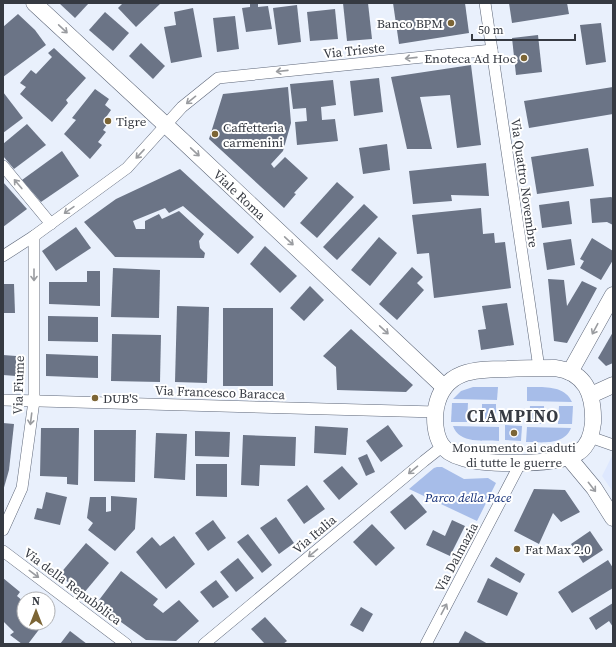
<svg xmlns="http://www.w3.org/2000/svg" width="616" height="647" font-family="'Source Serif 4',serif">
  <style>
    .built { fill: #dee8fe }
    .green { fill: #a7bde9 }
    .building { fill: #6b7486 }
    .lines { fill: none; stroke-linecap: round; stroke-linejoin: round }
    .street-casing { stroke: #5e6779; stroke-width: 12 }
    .secondary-casing { stroke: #5e6779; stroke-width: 17 }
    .street { stroke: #fff; stroke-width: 11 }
    .secondary { stroke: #fff; stroke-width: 16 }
    .oneway { stroke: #9a9ca0 }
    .poi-dot { fill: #7c6535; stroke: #fff; stroke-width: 1.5 }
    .labels { text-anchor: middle; stroke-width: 4; stroke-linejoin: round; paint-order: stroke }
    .poi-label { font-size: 13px; fill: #363a42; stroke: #fff; text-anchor: start }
    .street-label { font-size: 13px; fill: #363a42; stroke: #fff }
    .park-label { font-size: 13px; font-style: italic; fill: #132e77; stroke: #fff }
    .district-label { font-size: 17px; font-weight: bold; letter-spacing: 1px; fill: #363a42; stroke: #fff }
  </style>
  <rect width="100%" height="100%" fill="#e9f0fc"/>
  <polygon class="built" points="612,456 613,457 613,492 602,476"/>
  <g class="green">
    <polygon points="473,387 498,387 497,400 453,399 461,391"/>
    <path d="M527,387C543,387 565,385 572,402L527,401Z"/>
    <polygon points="452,403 468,403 467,422 451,422"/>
    <rect x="482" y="404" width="14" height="19"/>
    <polygon points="530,406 544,406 544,424 529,423"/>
    <polygon points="559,406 573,406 572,424 558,424"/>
    <polygon points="505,425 522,426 521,441 505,440"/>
    <path d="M453,426L499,427V441C484,440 459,444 453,426Z"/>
    <path d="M527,427L571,428C564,446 541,442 526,442Z"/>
    <polygon points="437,467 442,467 464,479 488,478 496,483 477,521 409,489 434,468"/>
  </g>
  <g class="building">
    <polygon points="59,3 89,3 75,18"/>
    <polygon points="123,3 161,3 136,27 118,8"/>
    <polygon points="250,3 258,3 258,7 268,6 272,29 246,32 242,8 250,7"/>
    <polygon points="343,3 368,3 372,39 347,41"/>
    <polygon points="393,3 465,3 469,33 399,44"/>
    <polygon points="509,3 567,3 569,14 512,23"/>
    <polygon points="297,5 301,42 278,45 273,8"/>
    <polygon points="193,8 202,57 171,63 164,27 176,25 174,12"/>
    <polygon points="335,9 338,39 310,41 307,12"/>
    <polygon points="105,12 129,33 113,51 89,30"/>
    <polygon points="18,14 35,30 46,45 3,77 3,27"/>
    <polygon points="235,16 239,49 217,52 213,18"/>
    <polygon points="601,23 606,62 586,65 580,25"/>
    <polygon points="538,35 542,72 516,75 512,38"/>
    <polygon points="141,43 165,66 153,79 129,56"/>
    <polygon points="54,48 86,78 66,100 68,103 52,122 20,94 26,87 20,83 31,70 36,74 52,57 48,53"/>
    <polygon points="471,65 481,145 457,148 450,95 420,97 432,149 407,149 391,77"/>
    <polygon points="379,78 383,112 354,116 350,81"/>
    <polygon points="333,80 336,105 321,107 322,120 335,119 338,141 297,145 295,122 307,121 306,108 293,109 290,84"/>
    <polygon points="288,87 291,123 283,151 271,164 274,168 285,157 308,178 294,193 296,194 284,208 209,139 223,94"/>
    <polygon points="613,87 613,114 529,128 524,101"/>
    <polygon points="95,89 109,99 105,105 111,110 104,120 108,123 103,130 106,132 98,142 102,145 90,159 64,134 76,120 72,118"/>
    <polygon points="3,92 23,118 3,133"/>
    <polygon points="27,124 46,145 14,169 3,156 3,144"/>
    <polygon points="387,144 390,170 363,174 359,148"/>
    <polygon points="588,148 594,186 537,194 531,157"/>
    <polygon points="62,151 79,176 41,202 22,180"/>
    <polygon points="486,163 489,196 451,195 452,201 413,204 409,171"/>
    <polygon points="180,169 254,237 238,254 183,206 169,213 165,208 133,221 136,229 145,229 145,221 159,214 162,219 179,211 204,234 199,241 200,248 205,253 204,258 115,257 84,222 116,199"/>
    <polygon points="3,182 27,209 3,227"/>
    <polygon points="337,182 354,197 317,238 300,223"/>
    <polygon points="611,197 613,198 613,225 607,222 592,223 590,199"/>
    <polygon points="569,201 572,224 542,228 539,205"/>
    <polygon points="364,204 378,217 337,260 323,247"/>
    <polygon points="481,208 483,234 494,233 495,243 505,242 511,288 434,298 429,253 417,254 412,215"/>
    <polygon points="76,227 91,248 56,271 42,251"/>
    <polygon points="379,237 397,253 370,286 351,270"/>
    <polygon points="592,238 613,251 613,260 601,280 580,268 584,261 580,259"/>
    <polygon points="571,239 575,265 547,270 543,243"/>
    <polygon points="265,246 297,276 280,293 250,264"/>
    <polygon points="412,267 423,277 417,283 424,290 397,320 379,304"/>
    <polygon points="113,268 160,270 159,318 111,317"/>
    <polygon points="87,271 100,271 100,306 49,304 49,282 87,282"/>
    <polygon points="548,279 564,280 567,306 582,281 597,288 567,343 554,341"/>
    <polygon points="3,284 14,284 15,313 3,313"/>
    <polygon points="310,286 324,300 304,321 290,308"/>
    <polygon points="507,303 514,345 481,350 478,330 486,329 482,306"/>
    <polygon points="177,306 209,307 207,383 175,382"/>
    <rect x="223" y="308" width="50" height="78"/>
    <polygon points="48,316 98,317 98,342 48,341"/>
    <polygon points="351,329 413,385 406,392 337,390 336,367 323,356"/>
    <polygon points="613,332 613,363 606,366 598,358"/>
    <polygon points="112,334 161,335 160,382 111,381"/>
    <polygon points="46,354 98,356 98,378 46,376"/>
    <polygon points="3,355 16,356 16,376 3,375"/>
    <polygon points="3,423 14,424 9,470 3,491"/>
    <polygon points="388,425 403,446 381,462 366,441"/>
    <polygon points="315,426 348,428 346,455 314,453"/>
    <polygon points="41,428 79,428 78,485 67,484 67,477 40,476"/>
    <polygon points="94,430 136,430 135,482 94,481"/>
    <polygon points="195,431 230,432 229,457 195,456"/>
    <polygon points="156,433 187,434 185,480 154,478"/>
    <polygon points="243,435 296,437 295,466 260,465 259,486 241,485"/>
    <polygon points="367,454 375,472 366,476 358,458"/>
    <polygon points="196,464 227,464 227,497 196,496"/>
    <polygon points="342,466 358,484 339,500 323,481"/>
    <polygon points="307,485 325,509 304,524 287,500"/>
    <polygon points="534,489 565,490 580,512 561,522 553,513 539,544 514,531"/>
    <polygon points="46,492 67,497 60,525 34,519 37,508 42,509"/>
    <polygon points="412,494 427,512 405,530 390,512"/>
    <polygon points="111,496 137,498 135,529 115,551 88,530 93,523 87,518 90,497 106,497 106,512 111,511"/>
    <polygon points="276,517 294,543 279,554 260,528"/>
    <polygon points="213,520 226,538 208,551 195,533"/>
    <polygon points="452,520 465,526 450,556 426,545 433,530 445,536"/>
    <polygon points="372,524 395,548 376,566 353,542"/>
    <polygon points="590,531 603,550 583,563 571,544"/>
    <polygon points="248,534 272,565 262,573 237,542"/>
    <polygon points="174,536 195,564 166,589 136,552 152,537 160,546"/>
    <polygon points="86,543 109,563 83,594 59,575"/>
    <polygon points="496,557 525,574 520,583 490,566"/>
    <polygon points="238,558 254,578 236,592 220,572"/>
    <polygon points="608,560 613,568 613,588 572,613 558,592"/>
    <polygon points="121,571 158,599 153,605 163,613 179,600 199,621 176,641 146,640 96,604"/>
    <polygon points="3,578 20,592 17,596 24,602 24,623 44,623 28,644 22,644 10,635 14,632 3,621"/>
    <polygon points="488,578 518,593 507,616 477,602"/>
    <polygon points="216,580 229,597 213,608 200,592"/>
    <polygon points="613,603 613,627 609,621 596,630 589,618"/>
    <polygon points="361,607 373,614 363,632 350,625"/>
    <polygon points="265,617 287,641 283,644 265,644 251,629"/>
    <polygon points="70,631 87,644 60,644"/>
    <polygon points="465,631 488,644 458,644"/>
  </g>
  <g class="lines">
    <g class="street-casing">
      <g id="street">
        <polyline points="485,3 539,368"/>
        <polyline points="3,166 51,224"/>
        <polyline points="3,256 34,236 127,168 182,107 218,78 492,50"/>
        <polyline points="3,400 436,412"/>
        <polyline points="590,437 613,445"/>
        <polyline points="3,530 22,488 34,401 34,236"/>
        <polyline points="3,551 126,644"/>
        <polyline points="204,644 424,461 443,446"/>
        <polyline points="426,644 521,462"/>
      </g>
    </g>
    <g class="secondary-casing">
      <g id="secondary">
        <path id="s1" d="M34,3L184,142L444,387"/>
        <path d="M555,368C586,372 594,395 593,423C592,433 588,446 579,452C561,466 486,465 463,458C455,456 446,452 441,444C435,434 434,419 436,408C443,370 475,369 507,369C523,368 539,368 555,368Z"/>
        <polyline points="570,372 613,295"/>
        <polyline points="591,395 613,385"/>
        <polyline points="569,458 594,488 613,518"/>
      </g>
    </g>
    <use href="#street" class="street"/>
    <use href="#secondary" class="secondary"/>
  </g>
  <defs><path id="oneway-shaft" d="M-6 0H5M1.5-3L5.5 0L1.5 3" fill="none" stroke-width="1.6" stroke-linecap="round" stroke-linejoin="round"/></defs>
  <g class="oneway">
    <use href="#oneway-shaft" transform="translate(63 29) rotate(43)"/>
    <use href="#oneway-shaft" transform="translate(411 58) rotate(174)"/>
    <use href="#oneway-shaft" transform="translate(282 71) rotate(174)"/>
    <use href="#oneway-shaft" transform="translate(191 100) rotate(141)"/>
    <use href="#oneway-shaft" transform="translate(195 152) rotate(43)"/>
    <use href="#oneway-shaft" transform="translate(140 154) rotate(133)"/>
    <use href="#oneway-shaft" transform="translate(18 184) rotate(-130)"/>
    <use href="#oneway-shaft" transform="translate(69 210) rotate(145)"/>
    <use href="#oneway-shaft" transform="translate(289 241) rotate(43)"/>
    <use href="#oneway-shaft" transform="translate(34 275) rotate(90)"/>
    <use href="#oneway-shaft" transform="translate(595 329) rotate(118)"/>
    <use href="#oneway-shaft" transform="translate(384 330) rotate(43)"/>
    <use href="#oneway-shaft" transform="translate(31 419) rotate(97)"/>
    <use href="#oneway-shaft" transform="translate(413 470) rotate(140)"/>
    <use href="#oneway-shaft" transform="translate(592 487) rotate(52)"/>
    <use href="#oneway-shaft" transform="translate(313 553) rotate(140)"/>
    <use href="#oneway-shaft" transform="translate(34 574) rotate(37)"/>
    <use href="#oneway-shaft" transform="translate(444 609) rotate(-62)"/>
  </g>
  <g class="poi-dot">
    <circle cx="451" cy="23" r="4"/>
    <circle cx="524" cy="58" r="4"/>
    <circle cx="108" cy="121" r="4"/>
    <circle cx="215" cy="134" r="4"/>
    <circle cx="95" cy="398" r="4"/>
    <circle cx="514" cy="433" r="4"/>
    <circle cx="517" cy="549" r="4"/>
  </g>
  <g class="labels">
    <g class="poi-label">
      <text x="443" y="28" text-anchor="end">Banco BPM</text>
      <text x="516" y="63" text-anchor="end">Enoteca Ad Hoc</text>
      <text x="116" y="126">Tigre</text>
      <text x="223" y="132">Caffetteria<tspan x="223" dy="15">carmenini</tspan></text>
      <text x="103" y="403">DUB'S</text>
      <text x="514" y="452" text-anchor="middle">Monumento ai caduti<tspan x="514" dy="15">di tutte le guerre</tspan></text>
      <text x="525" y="554">Fat Max 2.0</text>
    </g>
    <g class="street-label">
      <text transform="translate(354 50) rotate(-6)" y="5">Via Trieste</text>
      <text transform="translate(525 183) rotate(82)" y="5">Via Quattro Novembre</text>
      <text dy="5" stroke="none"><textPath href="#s1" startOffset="281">Viale Roma</textPath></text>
      <text transform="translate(18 385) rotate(-88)" y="5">Via Fiume</text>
      <text transform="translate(220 392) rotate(2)" y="5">Via Francesco Baracca</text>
      <text transform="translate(314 534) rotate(-40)" y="5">Via Italia</text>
      <text transform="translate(456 557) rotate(-62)" y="5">Via Dalmazia</text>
      <text transform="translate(73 586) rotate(37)" y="5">Via della Repubblica</text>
    </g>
    <g class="park-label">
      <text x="468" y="502">Parco della Pace</text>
    </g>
    <g class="district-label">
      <text x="513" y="422">CIAMPINO</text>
    </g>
  </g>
  <rect width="616" height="647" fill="none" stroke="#363a42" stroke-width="8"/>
  <g transform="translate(36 611)"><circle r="19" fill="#ffffff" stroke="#afb0b3"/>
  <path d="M0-3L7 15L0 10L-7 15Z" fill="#7c6535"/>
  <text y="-6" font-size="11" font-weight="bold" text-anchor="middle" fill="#363a42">N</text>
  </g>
  <path d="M472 34v6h103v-6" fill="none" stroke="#363a42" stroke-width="2"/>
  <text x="478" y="34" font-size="12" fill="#363a42" stroke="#ffffff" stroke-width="3" paint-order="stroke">50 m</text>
</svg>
